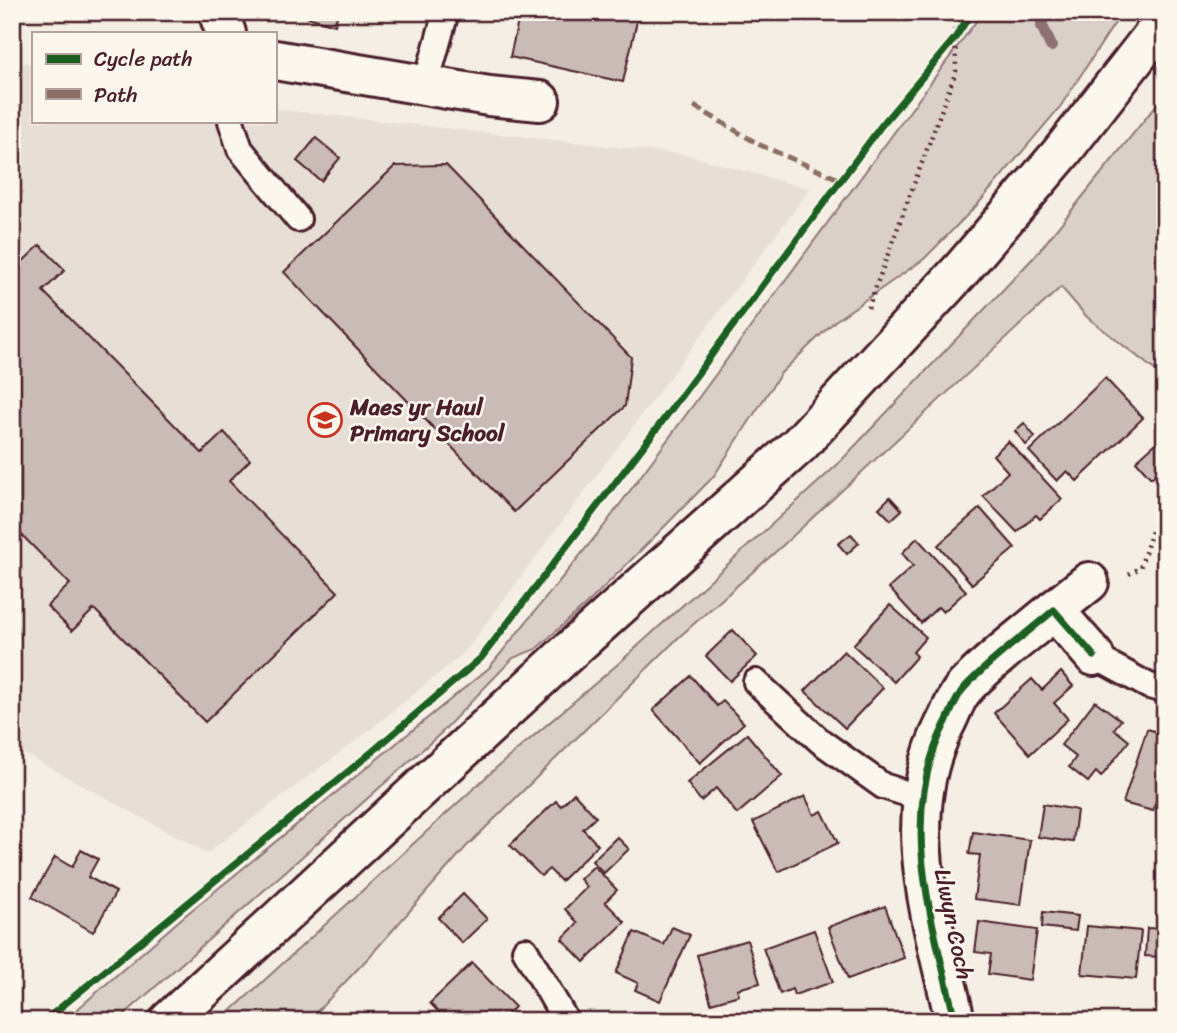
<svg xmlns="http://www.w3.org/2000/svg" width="1177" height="1033" font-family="Sriracha,sans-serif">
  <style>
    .built { fill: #e7dfd6 }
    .green { fill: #dbd0c9; stroke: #92787a; stroke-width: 2 }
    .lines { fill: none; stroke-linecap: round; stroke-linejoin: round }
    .stream { stroke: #8d7174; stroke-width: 12 }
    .building { fill: #cabbb6; stroke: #4a1f2b; stroke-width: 2 }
    .lane-casing { stroke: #4a1f2b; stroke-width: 30 }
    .street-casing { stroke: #4a1f2b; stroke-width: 44 }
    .secondary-casing { stroke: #4a1f2b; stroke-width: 44 }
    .path { stroke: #4a1f2b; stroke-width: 4.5; stroke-dasharray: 2 5; stroke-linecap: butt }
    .lane { stroke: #fbf7ec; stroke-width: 24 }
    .street { stroke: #fbf7ec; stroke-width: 38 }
    .secondary { stroke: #fbf7ec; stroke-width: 38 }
    .quiet { stroke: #8d6e63; stroke-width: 5; stroke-dasharray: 10 5; stroke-linecap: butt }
    .cycleway-casing { stroke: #fbf7ec; stroke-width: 11 }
    .cycleway { stroke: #1b5e20; stroke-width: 7 }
    .labels { text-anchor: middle; stroke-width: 5; stroke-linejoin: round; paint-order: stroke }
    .poi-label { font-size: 23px; font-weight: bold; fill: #4a1f2b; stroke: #fbf7ec; text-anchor: start }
    .street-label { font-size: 23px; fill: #4a1f2b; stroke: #fbf7ec }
  </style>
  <rect width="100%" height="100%" fill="#f4eee4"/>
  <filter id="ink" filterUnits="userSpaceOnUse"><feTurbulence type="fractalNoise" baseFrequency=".0143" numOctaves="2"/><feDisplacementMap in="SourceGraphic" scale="14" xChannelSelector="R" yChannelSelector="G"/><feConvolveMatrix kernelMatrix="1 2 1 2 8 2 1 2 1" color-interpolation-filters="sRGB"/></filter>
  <g filter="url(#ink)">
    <polygon class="built" points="12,61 33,64 33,121 275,121 275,109 687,155 810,189 465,652 361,737 207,853 12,747"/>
    <g class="green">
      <polygon points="983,12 1122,12 1060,107 978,204 924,259 835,321 781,373 713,477 665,526 590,601 536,649 513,658 440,734 117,1021 64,1021 182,918 489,668 604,526"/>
      <polygon points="1165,94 1165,383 1156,371 1087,317 1061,287 781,547 679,637 465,848 370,956 308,1021 220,1021 496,768 618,664 836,466 1035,256"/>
    </g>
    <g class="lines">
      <polyline class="stream" points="1042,12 1042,26 1051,46"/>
    </g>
    <g class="building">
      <polygon points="290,12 338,12 335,25"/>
      <polygon points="520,12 639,12 623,82 510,57"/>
      <polygon points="316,138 340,158 321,181 297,161"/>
      <polygon points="446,165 631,357 625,406 514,512 284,272 395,166"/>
      <polygon points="40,245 65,270 43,291 202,453 224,432 250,460 229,481 338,592 205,722 94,609 72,631 47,606 70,584 12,525 12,259 18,266"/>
      <polygon points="1105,378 1143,418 1077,481 1067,471 1057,481 1029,451"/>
      <polygon points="1024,423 1035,437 1026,445 1015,431"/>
      <polygon points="1165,435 1165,466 1151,478 1136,461"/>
      <polygon points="1008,441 1062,499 1040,519 1036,515 1017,532 983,496 1008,472 993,455"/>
      <polygon points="890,497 902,510 891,520 879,508"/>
      <polygon points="980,508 1015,548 972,584 938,545"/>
      <polygon points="851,534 859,543 847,554 838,544"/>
      <polygon points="917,538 966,591 943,612 938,607 921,623 889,588 913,566 902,553"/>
      <polygon points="890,605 926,637 913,652 917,656 894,682 853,645"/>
      <polygon points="733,630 757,656 730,681 706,656"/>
      <polygon points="844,651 883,688 845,728 805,691"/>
      <polygon points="1061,672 1073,686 1054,703 1068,719 1030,754 994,713 1032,679 1042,690"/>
      <polygon points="691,676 717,706 723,701 744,723 700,763 653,710"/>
      <polygon points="1095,701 1121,720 1114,729 1129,741 1101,777 1096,772 1088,782 1069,767 1076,757 1061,745"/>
      <polygon points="1147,729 1165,734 1165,796 1158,794 1153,811 1123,803"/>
      <polygon points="747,734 782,776 737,814 716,788 701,801 687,783"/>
      <polygon points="574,793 596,817 583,829 598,845 561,881 549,869 541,876 510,845 556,801 561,806"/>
      <polygon points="805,796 814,815 822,811 838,843 778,872 753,822"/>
      <polygon points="1043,804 1077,810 1073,842 1038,837"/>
      <polygon points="973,832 1030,840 1021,905 974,899 980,855 969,854"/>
      <polygon points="617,837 629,849 604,873 592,861"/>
      <polygon points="81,850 98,859 88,877 116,892 93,932 32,897 55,857 72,867"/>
      <polygon points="594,866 617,890 605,902 625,922 584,962 562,939 578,923 565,909 587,887 580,879"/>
      <polygon points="463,894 487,919 462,943 438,918"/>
      <polygon points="885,906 904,958 848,979 828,927"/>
      <polygon points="1043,912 1078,916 1076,931 1042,927"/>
      <polygon points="979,922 1037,930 1030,980 988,974 991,954 975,952"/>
      <polygon points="1087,926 1141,931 1136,979 1082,974"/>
      <polygon points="672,927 690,935 660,1001 635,990 638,983 616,973 634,932 664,945"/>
      <polygon points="1147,928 1165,929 1165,984 1160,984 1162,957 1145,956"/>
      <polygon points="814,930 833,982 794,995 792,989 780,994 763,948"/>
      <polygon points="747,940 760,983 737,989 739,995 711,1003 697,955"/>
      <polygon points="472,963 515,1007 501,1021 447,1021 430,1003"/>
    </g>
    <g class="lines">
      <g class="lane-casing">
        <g id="lane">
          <polyline points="426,84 446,12"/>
          <polyline points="231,121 240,149 298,219"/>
          <polyline points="1094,656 1149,686 1165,690"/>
          <polyline points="756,682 820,741 883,786 924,799"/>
          <polyline points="525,950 566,1021"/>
        </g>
      </g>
      <g class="street-casing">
        <g id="street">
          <polyline points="218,12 226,33"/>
          <polyline points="275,60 489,96 540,101"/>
          <polyline points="1054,610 1089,582"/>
          <path d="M955,1021C934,924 896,820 945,724C951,713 956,696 965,687C991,659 1025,635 1054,610L1094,656"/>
        </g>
      </g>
      <g class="secondary-casing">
        <polyline id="secondary" points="169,1021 564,656 800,444 961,270 1061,153 1165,20"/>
      </g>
      <g class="path">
        <polyline points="868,308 956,71 955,12"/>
        <polyline points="1129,574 1140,568 1154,525 1165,510"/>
      </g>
      <use href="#lane" class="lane"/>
      <use href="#street" class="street"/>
      <use href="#secondary" class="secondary"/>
      <polyline class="quiet" points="694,106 760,145 841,180"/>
      <g class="cycleway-casing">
        <g id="cycleway">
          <polyline points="44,1021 372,752 481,658 661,423 881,126 955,38 972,12"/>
          <path d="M955,1021C934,924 896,820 945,724C951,713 956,696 965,687C991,659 1025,635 1054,610L1094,656"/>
        </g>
      </g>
      <use href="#cycleway" class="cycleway"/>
    </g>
  </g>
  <defs>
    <g id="school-ring" transform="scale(1.75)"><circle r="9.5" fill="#fbf7ec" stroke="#c8321e" stroke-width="1.5"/><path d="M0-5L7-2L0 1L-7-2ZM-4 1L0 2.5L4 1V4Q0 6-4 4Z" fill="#c8321e"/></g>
  </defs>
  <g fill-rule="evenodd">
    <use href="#school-ring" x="325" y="420"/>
  </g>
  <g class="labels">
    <g class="poi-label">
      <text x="350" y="415">Maes yr Haul<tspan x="350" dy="26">Primary School</tspan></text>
    </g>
    <g class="street-label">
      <text transform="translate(954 924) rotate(78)" y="8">Llwyn Coch</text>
    </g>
  </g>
  <rect width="1177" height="1033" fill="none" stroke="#fbf7ec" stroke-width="42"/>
  <rect x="21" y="21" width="1135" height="991" fill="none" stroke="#4a1f2b" stroke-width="2.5" filter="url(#ink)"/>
  <rect x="32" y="32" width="245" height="91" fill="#fbf7ec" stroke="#b4a19f" stroke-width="2"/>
  <rect x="46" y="54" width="35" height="10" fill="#1b5e20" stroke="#b4a19f" stroke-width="2"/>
  <text x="94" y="66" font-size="21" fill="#4a1f2b">Cycle path</text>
  <rect x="46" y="89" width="35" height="10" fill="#8d6e63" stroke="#b4a19f" stroke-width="2"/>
  <text x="94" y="102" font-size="21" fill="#4a1f2b">Path</text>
</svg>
